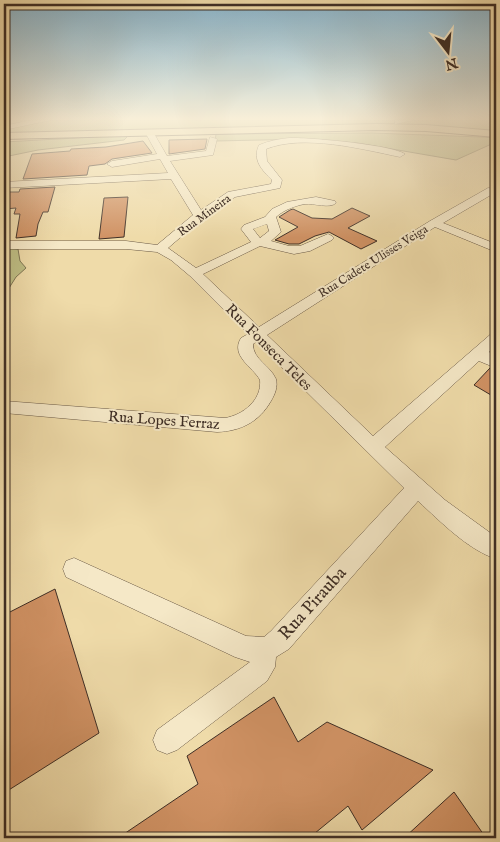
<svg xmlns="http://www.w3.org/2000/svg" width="500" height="842" font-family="'IM FELL English',serif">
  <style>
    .green { fill: #bebe85; stroke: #7e7655 }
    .building { fill: #d09264; stroke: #3e2e25 }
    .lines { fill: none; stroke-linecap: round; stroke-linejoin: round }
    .minor-casing { stroke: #6a5946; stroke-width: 1 }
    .major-casing { stroke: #3e2e25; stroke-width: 2 }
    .minor { fill: #f5e8c7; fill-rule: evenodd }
    .major { fill: #efdba9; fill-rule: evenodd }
    .labels { text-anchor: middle; stroke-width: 4; stroke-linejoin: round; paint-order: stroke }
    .far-street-label { font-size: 12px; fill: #3e2e25; stroke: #f5e8c7 }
    .street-label { font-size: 15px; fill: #3e2e25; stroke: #f5e8c7 }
    .near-street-label { font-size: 18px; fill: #3e2e25; stroke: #f5e8c7 }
  </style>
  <rect width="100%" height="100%" fill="#efdba9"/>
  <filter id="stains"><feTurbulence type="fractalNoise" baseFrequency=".004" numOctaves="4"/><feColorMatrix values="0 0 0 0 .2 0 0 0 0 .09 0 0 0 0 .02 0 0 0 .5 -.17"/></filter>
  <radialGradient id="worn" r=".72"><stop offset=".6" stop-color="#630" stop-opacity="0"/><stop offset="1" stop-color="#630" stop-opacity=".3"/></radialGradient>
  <g class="green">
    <polygon points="4,120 496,120 496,132 421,126 4,133"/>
    <polygon points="372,133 481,137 496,138 496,142 456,160 357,143 308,139 215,141 216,134"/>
    <polygon points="129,135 124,140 38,150 4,157 4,142"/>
    <polygon points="4,248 18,249 20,261 26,268 16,277 4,296"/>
  </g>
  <g class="building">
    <polygon points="207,139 205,149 169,154 169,140"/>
    <polygon points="143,141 152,153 112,159 105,164 89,166 87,175 23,179 32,154 70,151 71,149 106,147"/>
    <polygon points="55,187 48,212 43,212 38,224 36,236 16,238 20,214 14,214 16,208 4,209 4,192 19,192 20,189"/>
    <polygon points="128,197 124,237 99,239 104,198"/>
    <polygon points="352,208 370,216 348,228 377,241 361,249 329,232 315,236 299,244 289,244 275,240 298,227 279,217 290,210 293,209 312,218 332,219"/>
    <polygon points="490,368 496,370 496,398 474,385"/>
    <polygon points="55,589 99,733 4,793 4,615"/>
    <polygon points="274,697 298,742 327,722 433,770 362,830 348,806 309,838 118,838 198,784 187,756"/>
    <polygon points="454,792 486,838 404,838"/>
  </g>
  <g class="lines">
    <g class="minor-casing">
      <g id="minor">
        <polygon points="32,120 51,120 4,130 4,126"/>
        <polygon points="395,120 414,120 395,124"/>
        <path d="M146,130H152L167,156L206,151L210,137L217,139L213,155L170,161L201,210L228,192L271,184L272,180C262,170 252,160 259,145C269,141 278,139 289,138C307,137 393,145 405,154L400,157C361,149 304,134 266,149L267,161L282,180L280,188L235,197L203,218L168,248L196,268L251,242L241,229L244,225L265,217L272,209L287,202L316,197L335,201L336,203C330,209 314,203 305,204C294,206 284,210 276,217L281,232L271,241L289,246H300L328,234L332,236L334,238L332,240L310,251L294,254L260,246L203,274L259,327L430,221L488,188L496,189V192L443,223L496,244V252L435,227L267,335L373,436L491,334L496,332V345L489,352L496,356V368L479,361L385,447L445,500L496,537V559C467,549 441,522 418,501L289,649L276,657L275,667L267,681L177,750L167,754L157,750L153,740L157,730L250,662L235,657L66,577L63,569L66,561L74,558L246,636L264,637L271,631L404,488L256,342L253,344C253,360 270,365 276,379C278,387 275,394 271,401C259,422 241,431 217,432L4,413V401L225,418C243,415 262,400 260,380C253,367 230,356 241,338L248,334L190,276L171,260L157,252L126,249H4V241H126L157,245L193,215L171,179L4,188V182L168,173L160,159L112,167L107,164L112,161L157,154L145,132ZM267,224L269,231L260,238L253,229Z"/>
      </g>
    </g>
    <g class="major-casing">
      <polygon id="major" points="376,124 426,125 496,131 496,137 426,131 376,130 4,139 4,133"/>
    </g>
    <use href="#minor" class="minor"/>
    <use href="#major" class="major"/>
  </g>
  <linearGradient id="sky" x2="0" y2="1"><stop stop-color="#89b7d0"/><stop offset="0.5" stop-color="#f8efd8"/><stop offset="1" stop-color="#f8efd8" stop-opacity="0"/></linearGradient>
  <rect width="500" height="238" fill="url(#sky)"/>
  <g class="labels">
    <g class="far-street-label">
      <text transform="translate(204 215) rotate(-36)" y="4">Rua Mineira</text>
      <text transform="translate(373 261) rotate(-32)" y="4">Rua Cadete Ulisses Veiga</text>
    </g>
    <g class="street-label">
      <text transform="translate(269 347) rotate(45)" y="5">Rua Fonseca Teles</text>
      <text transform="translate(164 420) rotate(4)" y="5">Rua Lopes Ferraz</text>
    </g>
    <g class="near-street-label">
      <text transform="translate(312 603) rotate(-48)" y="6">Rua Pirauba</text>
    </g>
  </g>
  <rect width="500" height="842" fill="none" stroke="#efdba9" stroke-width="20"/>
  <rect x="5" y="5" width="490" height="832" fill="none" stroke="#3e2e25" stroke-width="2.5"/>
  <rect x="10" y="10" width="480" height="822" fill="none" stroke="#3e2e25"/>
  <g transform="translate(448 52) rotate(164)" stroke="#f5e8c7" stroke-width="4" paint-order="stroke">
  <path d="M0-4L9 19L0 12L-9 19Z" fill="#3e2e25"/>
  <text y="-8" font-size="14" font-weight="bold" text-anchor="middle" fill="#3e2e25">N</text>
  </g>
  <rect width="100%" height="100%" filter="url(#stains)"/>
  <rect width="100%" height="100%" fill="url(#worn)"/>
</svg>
